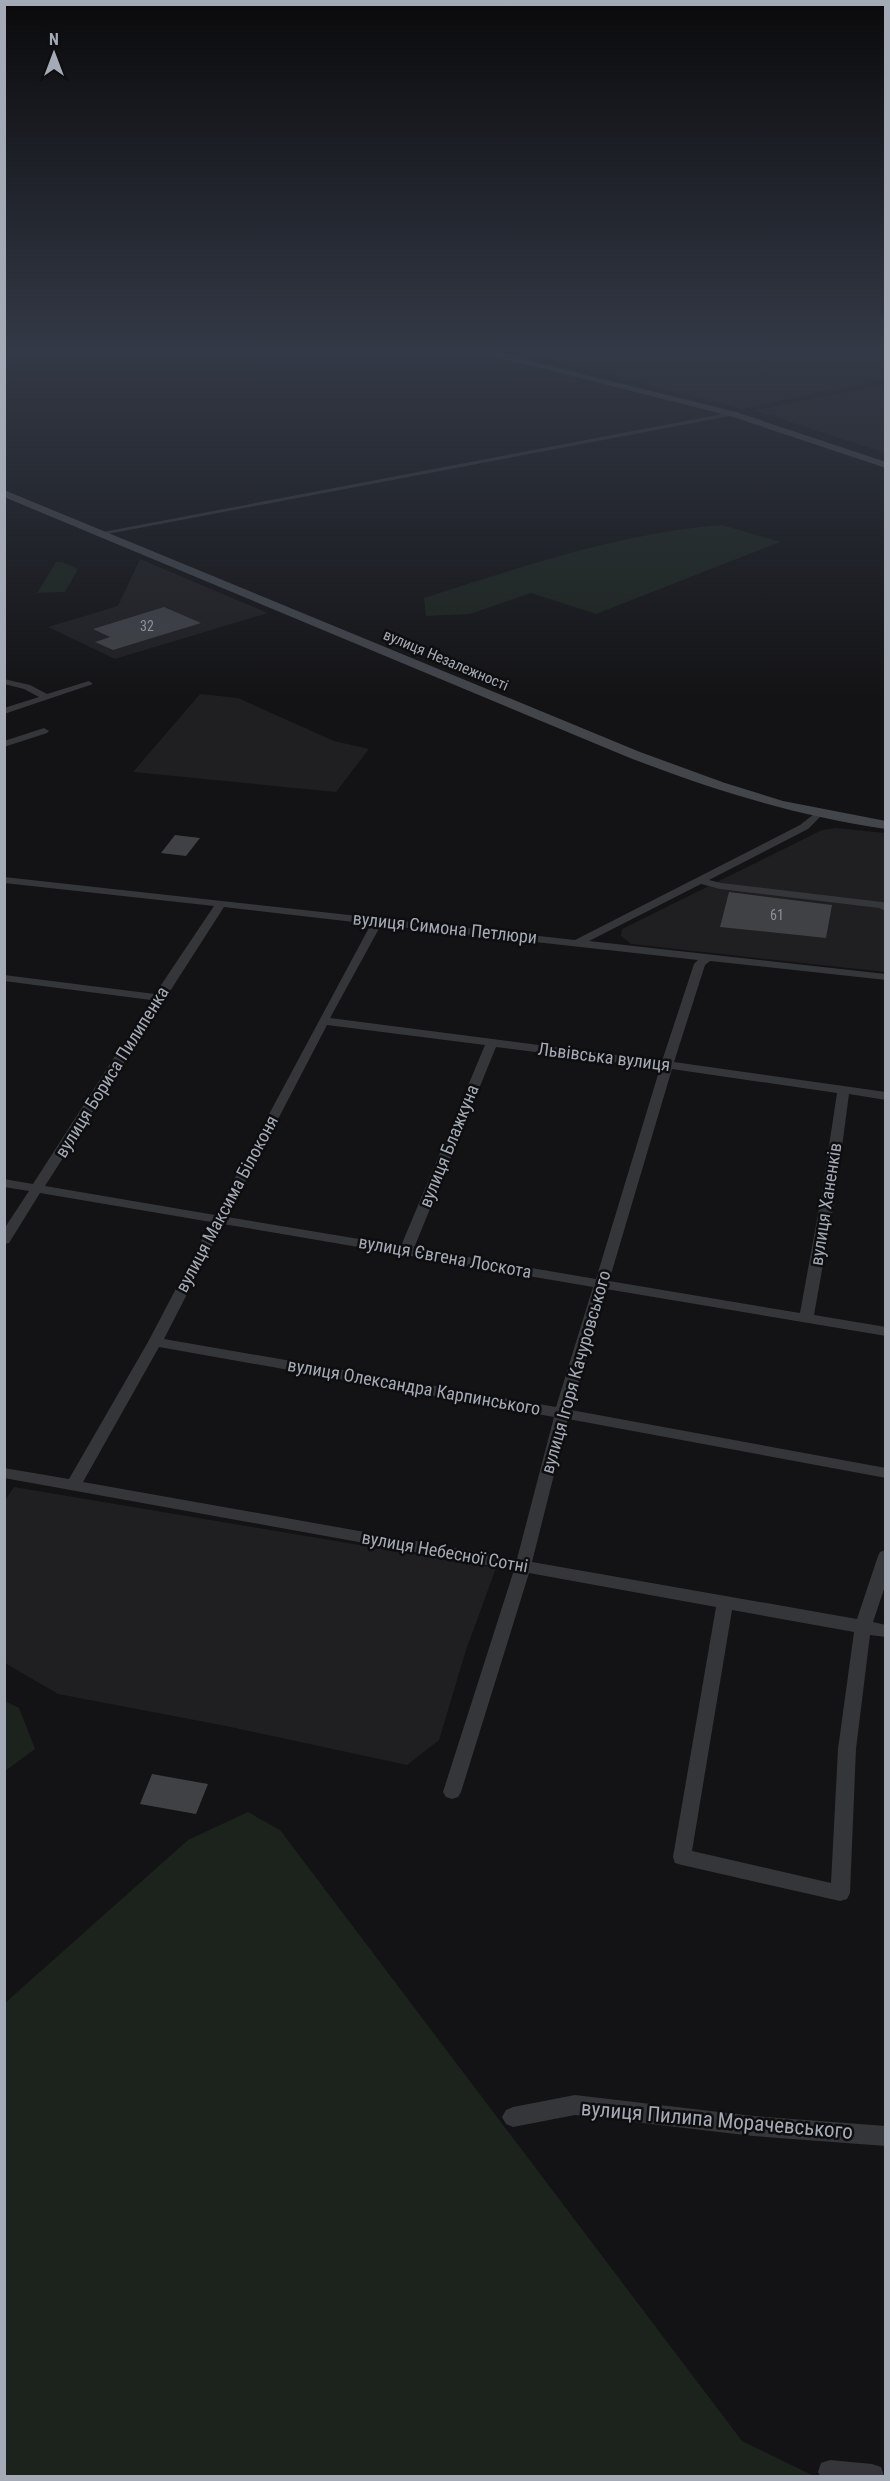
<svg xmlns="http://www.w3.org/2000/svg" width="890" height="2481" font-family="'Roboto Condensed',sans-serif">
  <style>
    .built { fill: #1f1f22 }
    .green { fill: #1b231c }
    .building { fill: #3f4145 }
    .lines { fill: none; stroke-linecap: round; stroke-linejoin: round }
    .street { fill: #34363a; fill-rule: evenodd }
    .secondary { fill: #42454a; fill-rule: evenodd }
    .labels { text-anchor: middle; stroke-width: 5; stroke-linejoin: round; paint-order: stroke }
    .far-number-label { font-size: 14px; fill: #8c909a }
    .far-street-label { font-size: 15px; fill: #a5abb6; stroke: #0e0e10 }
    .street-label { font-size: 18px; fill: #a5abb6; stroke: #0e0e10 }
    .near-street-label { font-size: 21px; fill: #a5abb6; stroke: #0e0e10 }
  </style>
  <rect width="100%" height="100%" fill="#131315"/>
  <g class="built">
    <polygon points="553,352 885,352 885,379 741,409 534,355"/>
    <polygon points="885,385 885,453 754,410"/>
    <polygon points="140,559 268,613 115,659 48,627 118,606"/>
    <polygon points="200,694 238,698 334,741 369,749 336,792 133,772"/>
    <polygon points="836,828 885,833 885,972 631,944 621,936 622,929 822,830"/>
    <polygon points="14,1487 496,1568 466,1650 439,1740 407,1765 226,1726 58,1694 5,1663 5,1500"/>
  </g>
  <g class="green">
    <path d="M722,525L780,542L596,614L531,593L470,614L426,616L424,598C521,567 620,533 722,525Z"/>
    <polygon points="56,562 62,562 78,569 65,592 37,593"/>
    <polygon points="5,1701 19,1708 35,1749 5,1771"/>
    <polygon points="248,1812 280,1830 742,2441 814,2476 5,2476 5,2003 188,1840"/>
  </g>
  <g class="building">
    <polygon points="164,607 201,623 113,650 95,642 110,637 93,629"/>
    <polygon points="175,835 200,838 186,856 161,853"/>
    <polygon points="729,892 832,905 826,938 720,927"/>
    <polygon points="152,1774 208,1784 196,1814 140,1804"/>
  </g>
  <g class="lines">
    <g class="street">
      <polygon points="733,412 735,415 102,535 98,533"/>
      <polygon points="4,679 30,685 47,694 89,681 93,684 4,714 4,708 39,697 24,689 4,684"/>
      <polygon points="44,728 49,731 47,733 4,747 4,741"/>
      <path d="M818,811L823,814L808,829L709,880L721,883L882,902L886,903V911L879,908L720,889L701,884L589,941L886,974V980L710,961L705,965L674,1062L886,1092V1100L849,1094L836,1192L814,1315L886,1327V1336L606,1289L571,1410L886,1468V1478L568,1419L532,1562L857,1619L878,1556L880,1552L886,1550V1583L873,1622L886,1625V1637L870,1635L856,1749L850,1893L847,1899L840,1901L682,1865L675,1863L673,1857L716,1607L529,1573L461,1792L458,1797L452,1799L446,1797L443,1792L514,1570L4,1478V1468L69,1479L148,1342L211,1222L40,1193L9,1243L4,1244V1229L29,1191L4,1187V1179L33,1184L151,1000L4,981V975L155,994L214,906L4,883V877L575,940L800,825ZM224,907L371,924L215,1215L45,1186ZM381,925L698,960L694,964L662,1061L330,1018ZM327,1025L485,1045L401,1246L227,1217ZM496,1047L660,1068L596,1279L414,1248ZM672,1069L837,1093L822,1192L800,1313L609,1281ZM223,1224L593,1287L556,1407L164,1339ZM159,1347L554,1417L517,1559L83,1482ZM732,1610L854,1632L838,1749L831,1883L692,1851Z"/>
      <polygon points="575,2095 753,2116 886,2126 886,2146 753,2136 575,2115 513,2127 506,2124 502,2117 506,2110 513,2107"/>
      <polygon points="830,2460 872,2464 881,2467 884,2476 820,2476 818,2472 821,2463"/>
    </g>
    <g class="secondary">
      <polygon points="477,352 493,352 736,412 886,462 886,468 730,416"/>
      <path d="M4,490L640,752L725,783L783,801L886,821V829C794,815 716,791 630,758L4,497Z"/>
    </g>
  </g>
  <linearGradient id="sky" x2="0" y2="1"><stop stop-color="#0a0a0c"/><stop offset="0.5" stop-color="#333946"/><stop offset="1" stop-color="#333946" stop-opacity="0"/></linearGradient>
  <rect width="890" height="700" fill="url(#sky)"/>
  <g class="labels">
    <g class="far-number-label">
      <text x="147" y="631">32</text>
      <text x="777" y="920">61</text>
    </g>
    <g class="far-street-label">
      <text transform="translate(446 660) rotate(23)" y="5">вулиця Незалежності</text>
    </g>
    <g class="street-label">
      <text transform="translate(445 928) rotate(6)" y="6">вулиця Симона Петлюри</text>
      <text transform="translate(604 1057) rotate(7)" y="6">Львівська вулиця</text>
      <text transform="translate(112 1072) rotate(-58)" y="6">вулиця Бориса Пилипенка</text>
      <text transform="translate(449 1146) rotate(-68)" y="6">вулиця Блажкуна</text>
      <text transform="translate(227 1204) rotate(-62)" y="6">вулиця Максима Білоконя</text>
      <text transform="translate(826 1204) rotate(-81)" y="6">вулиця Ханенків</text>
      <text transform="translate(445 1257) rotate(10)" y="6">вулиця Євгена Лоскота</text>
      <text transform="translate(576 1372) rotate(-74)" y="6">вулиця Ігоря Качуровського</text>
      <text transform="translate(414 1387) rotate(10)" y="6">вулиця Олександра Карпинського</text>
      <text transform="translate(445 1552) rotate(10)" y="6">вулиця Небесної Сотні</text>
    </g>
    <g class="near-street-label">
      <text transform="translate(717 2120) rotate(5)" y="7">вулиця Пилипа Морачевського</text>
    </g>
  </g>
  <rect width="890" height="2481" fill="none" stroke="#a5abb6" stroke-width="12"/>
  <g transform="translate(54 54)" stroke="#0e0e10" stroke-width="4.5" paint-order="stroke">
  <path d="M0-4.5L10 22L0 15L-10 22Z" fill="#a5abb6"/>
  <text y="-9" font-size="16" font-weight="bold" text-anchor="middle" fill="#a5abb6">N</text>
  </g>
</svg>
